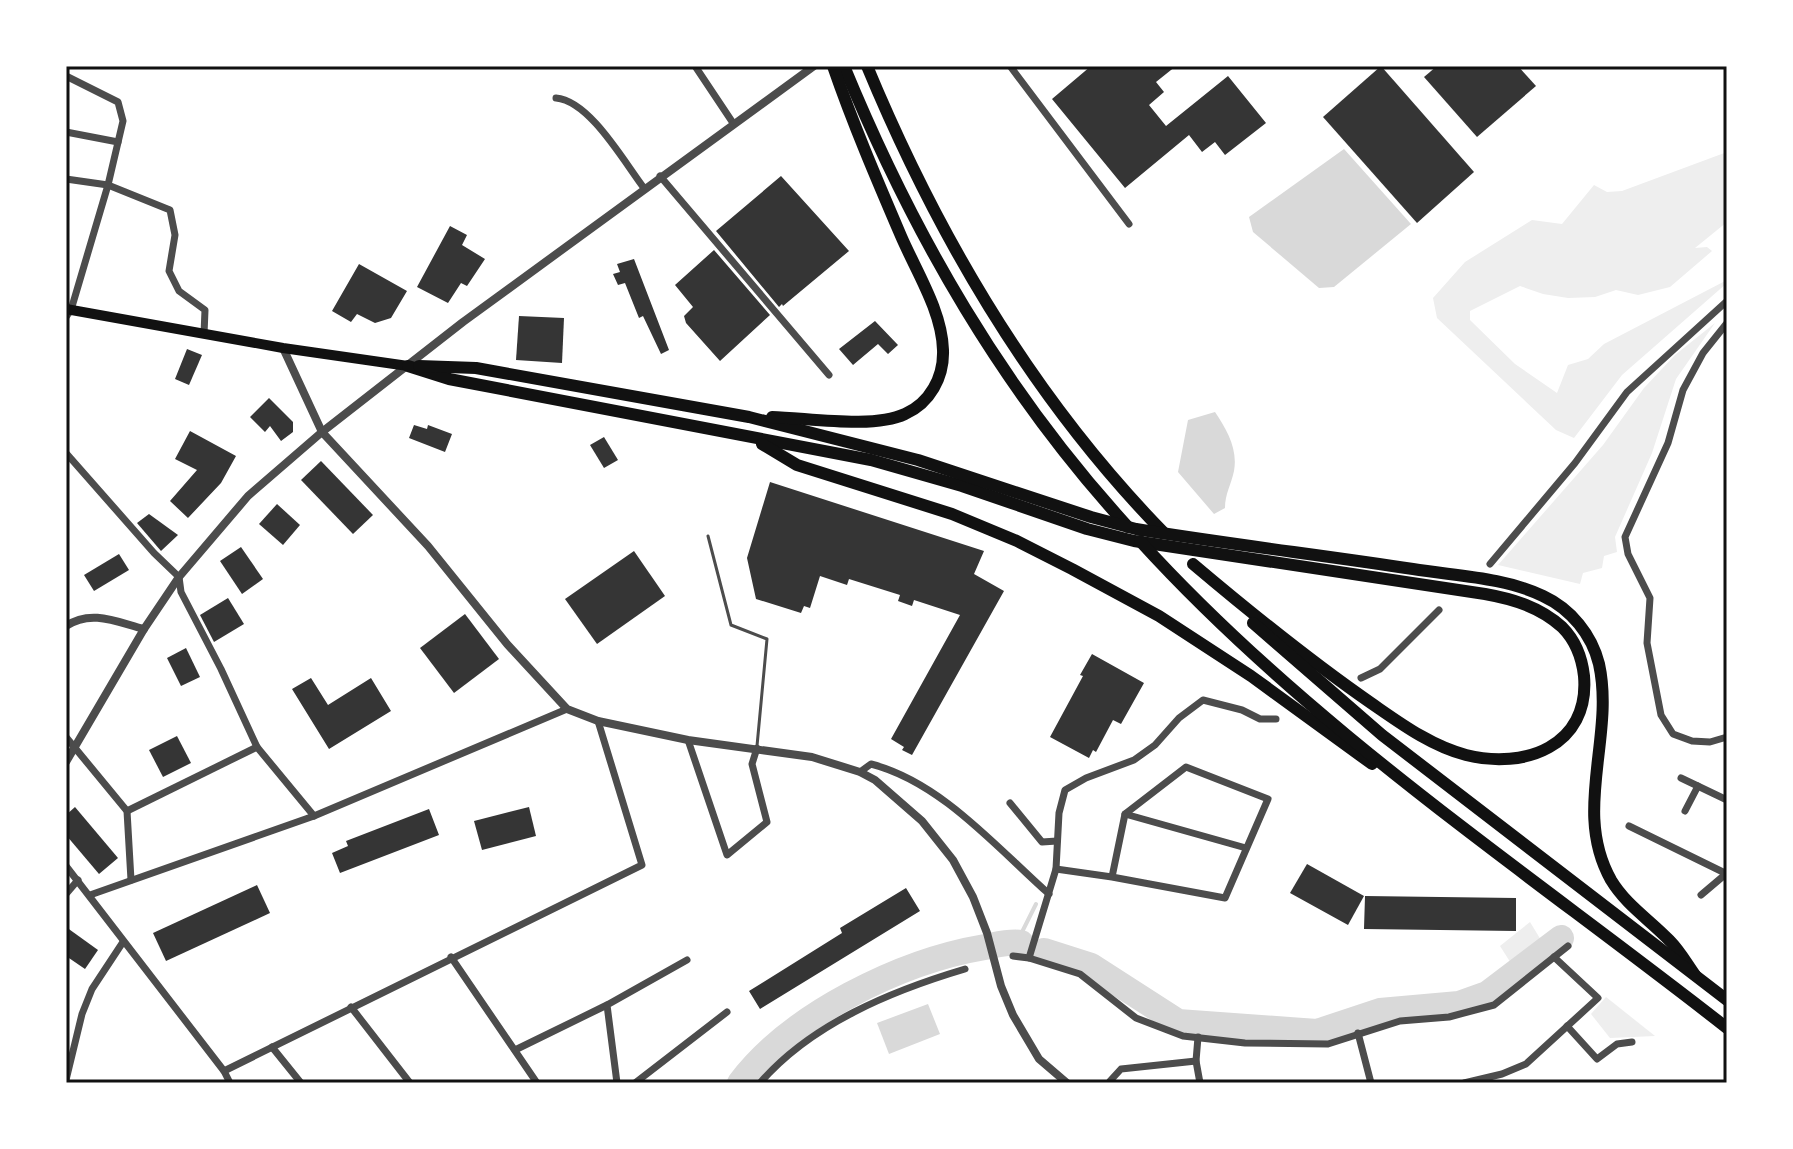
<svg xmlns="http://www.w3.org/2000/svg" width="1793" height="1149" font-family="Signika,sans-serif">
  <style>
    .green { fill: #eee }
    .water { fill: #d9d9d9 }
    .lines { fill: none; stroke-linecap: round; stroke-linejoin: round }
    .stream { stroke: #d9d9d9; stroke-width: 4 }
    .river { stroke: #d9d9d9; stroke-width: 26 }
    .building { fill: #353535 }
    .service { stroke: #4c4c4c; stroke-width: 3 }
    .minor { stroke: #4c4c4c; stroke-width: 7 }
    .tertiary { stroke: #4c4c4c; stroke-width: 8 }
    .primary { stroke: #111; stroke-width: 10 }
    .motorway { stroke: #111; stroke-width: 12 }
    .neatline { fill: none; stroke: #111; stroke-width: 3 }
  </style>
  <rect width="100%" height="100%" fill="#fff"/>
  <g class="green">
    <polygon points="1727,152 1727,222 1695,248 1707,247 1712,251 1670,287 1638,295 1616,290 1595,297 1568,298 1543,294 1520,286 1470,311 1470,320 1515,364 1557,393 1568,365 1588,359 1604,344 1727,280 1727,283 1622,375 1574,438 1556,430 1437,318 1433,298 1465,262 1532,220 1562,224 1594,185 1607,192 1622,191"/>
    <polygon points="1715,323 1676,379 1652,453 1615,537 1617,552 1604,556 1602,568 1583,573 1580,584 1498,565 1603,445 1644,388 1675,355"/>
    <polygon points="1530,922 1544,945 1514,968 1500,946"/>
    <polygon points="1606,997 1655,1036 1610,1038 1591,1014"/>
  </g>
  <g class="water">
    <polygon points="1344,149 1411,224 1334,287 1319,288 1253,232 1249,217"/>
    <path d="M1215,412C1227,430 1238,449 1234,471C1231,485 1225,494 1225,508L1214,514L1178,472L1188,420Z"/>
    <polygon points="928,1004 940,1034 889,1054 877,1023"/>
  </g>
  <g class="lines">
    <polyline class="stream" points="1017,942 1036,904"/>
    <g class="river">
      <polyline points="1044,951 1091,966 1178,1022 1317,1032 1380,1011 1459,1004 1487,994 1561,938"/>
      <path d="M740,1083C791,1015 901,961 985,947C996,945 1010,941 1021,943"/>
    </g>
  </g>
  <g class="building">
    <polygon points="1091,66 1176,66 1156,82 1164,92 1149,105 1166,126 1228,76 1266,123 1225,155 1215,142 1202,152 1189,135 1125,188 1052,99"/>
    <polygon points="1381,66 1474,172 1417,223 1323,117"/>
    <polygon points="1437,66 1518,66 1536,86 1477,137 1424,77"/>
    <polygon points="781,176 849,251 783,306 782,304 779,307 716,231"/>
    <polygon points="450,226 467,235 462,245 485,259 467,286 461,283 448,303 417,287"/>
    <polygon points="714,250 770,315 720,361 686,323 684,316 693,307 675,285"/>
    <polygon points="634,259 669,350 661,354 643,316 639,318 625,283 618,285 613,274 620,272 617,264"/>
    <polygon points="359,264 407,291 391,318 375,323 357,314 351,322 332,311"/>
    <polygon points="519,316 564,318 562,363 516,360"/>
    <polygon points="875,321 898,345 888,354 878,344 853,365 839,349"/>
    <polygon points="187,349 202,355 189,385 175,379"/>
    <polygon points="269,398 293,422 293,432 281,441 270,426 265,432 250,417"/>
    <polygon points="414,425 427,429 428,425 452,434 445,452 409,438"/>
    <polygon points="190,431 236,456 221,483 188,518 170,501 197,470 175,459"/>
    <polygon points="604,437 618,460 604,468 590,445"/>
    <polygon points="321,461 373,515 353,534 301,480"/>
    <polygon points="770,482 984,551 974,574 1004,591 912,755 902,750 904,747 891,739 960,615 914,600 912,606 898,601 900,595 849,579 847,585 820,576 810,608 804,606 801,613 756,599 747,558"/>
    <polygon points="277,504 300,525 283,545 259,524"/>
    <polygon points="149,514 178,535 161,551 137,523"/>
    <polygon points="241,547 263,579 242,594 220,561"/>
    <polygon points="634,551 665,596 597,644 565,599"/>
    <polygon points="119,554 129,570 94,591 84,575"/>
    <polygon points="228,598 244,624 214,642 200,615"/>
    <polygon points="465,614 499,659 454,693 420,648"/>
    <polygon points="186,648 200,677 181,686 167,658"/>
    <polygon points="1092,654 1144,683 1121,724 1113,720 1096,752 1093,750 1089,758 1050,737 1083,676 1080,675"/>
    <polygon points="311,678 328,705 371,678 391,711 329,749 292,689"/>
    <polygon points="177,736 191,763 163,777 149,750"/>
    <polygon points="75,807 118,858 99,874 66,835 66,815"/>
    <polygon points="529,807 536,836 482,850 474,821"/>
    <polygon points="429,809 439,835 340,873 332,853 348,846 346,841"/>
    <polygon points="1307,864 1364,896 1348,925 1290,893"/>
    <polygon points="257,885 270,913 166,961 153,933"/>
    <polygon points="906,888 920,911 760,1009 749,991 842,933 840,928"/>
    <polygon points="1365,896 1516,898 1516,931 1364,929"/>
    <polygon points="66,927 98,950 85,969 66,956"/>
  </g>
  <g class="lines">
    <polyline class="service" points="708,536 731,625 767,639 757,746"/>
    <g class="minor">
      <polyline points="695,66 733,123"/>
      <polyline points="1010,66 1129,224"/>
      <polyline points="66,76 118,102 123,121 108,185 71,310 66,317"/>
      <path d="M556,98C590,101 624,162 644,188"/>
      <polyline points="66,132 118,142"/>
      <polyline points="660,176 829,375"/>
      <polyline points="66,179 108,185 170,210 175,235 169,271 179,291 205,310 204,334"/>
      <polyline points="1727,323 1703,353 1683,390 1668,443 1625,537 1628,554 1650,598 1647,643 1661,715 1673,734 1692,741 1710,742 1727,737"/>
      <polyline points="66,453 154,553 179,577 181,592 221,669 257,747 314,816"/>
      <polyline points="1490,564 1575,463 1627,392 1727,301"/>
      <polyline points="1361,678 1380,669 1439,610"/>
      <polyline points="66,737 127,811 131,880"/>
      <polyline points="688,740 727,855 767,822 752,764 757,748"/>
      <path d="M860,772L871,764C941,782 996,847 1049,894"/>
      <polyline points="1681,778 1727,800"/>
      <polyline points="1010,803 1042,842 1057,841"/>
      <polyline points="127,811 257,747"/>
      <polyline points="1685,811 1698,786"/>
      <polyline points="1125,814 1246,848"/>
      <polyline points="1629,826 1727,874"/>
      <polyline points="66,866 224,1071 230,1083"/>
      <polyline points="1056,869 1112,877 1225,898 1268,799 1186,767 1125,814 1112,877"/>
      <polyline points="66,894 78,880"/>
      <polyline points="90,895 314,816 567,709"/>
      <polyline points="1701,895 1727,873"/>
      <polyline points="1013,956 1029,958 1080,974 1136,1018 1183,1036 1245,1043 1328,1044 1400,1021 1449,1017 1494,1005 1568,946"/>
      <polyline points="451,957 537,1083"/>
      <polyline points="1029,958 1056,869 1059,813 1065,790 1086,778 1134,760 1155,745 1179,718 1203,700 1242,710 1260,719 1276,719"/>
      <polyline points="351,1007 410,1083"/>
      <polyline points="1567,1026 1597,1059 1617,1044 1632,1042"/>
      <polyline points="1358,1033 1371,1083"/>
      <polyline points="1198,1037 1196,1061 1200,1083"/>
      <polyline points="272,1047 301,1083"/>
      <polyline points="515,1050 607,1005"/>
      <polyline points="224,1071 642,865 598,721"/>
      <polyline points="66,1080 82,1014 92,989 123,942"/>
      <polyline points="1110,1081 1121,1069 1196,1061"/>
      <polyline points="617,1083 607,1005 687,960"/>
      <polyline points="635,1083 727,1012"/>
      <path d="M760,1083C811,1024 891,991 965,969"/>
      <polyline points="1464,1083 1502,1074 1526,1064 1598,998 1554,957"/>
    </g>
    <g class="tertiary">
      <polyline points="283,348 322,432 428,546 507,644 567,709 598,721 688,740 812,757 860,772 875,780 922,821 953,860 973,897 987,933 1001,986 1013,1015 1039,1059 1067,1083"/>
      <path d="M66,626C91,609 117,622 144,629"/>
      <polyline points="66,762 144,629 179,577 248,496 322,432 463,322 814,66"/>
    </g>
    <polyline class="primary" points="66,309 283,348 408,366"/>
    <g class="motorway">
      <path d="M844,66C914,236 1003,390 1128,527"/>
      <path d="M867,66C938,237 1034,400 1164,533"/>
      <path d="M408,366L449,379L871,460L962,486L1087,529L1134,541L1485,594C1513,599 1540,607 1562,627C1575,640 1582,658 1584,676C1590,746 1524,770 1466,755C1431,746 1400,723 1371,703C1309,660 1251,613 1193,564"/>
      <path d="M419,366L476,368L749,417L918,460L1091,517L1136,529C1228,544 1321,555 1413,569C1455,576 1504,577 1543,596C1571,609 1592,635 1599,664C1615,737 1572,811 1611,880C1626,905 1650,920 1670,941C1680,951 1687,964 1695,975"/>
      <path d="M772,417C809,418 873,429 905,414C930,403 944,377 943,350C942,311 916,271 901,236C877,180 853,124 833,66"/>
      <polyline points="762,444 797,465 952,514 1017,541 1072,569 1159,616 1251,676 1372,764"/>
      <path d="M1140,541C1311,729 1528,872 1727,1028"/>
      <polyline points="1253,623 1382,735 1727,1000"/>
    </g>
  </g>
  <rect width="1793" height="1149" fill="none" stroke="#ffffff" stroke-width="136"/>
  <rect x="68" y="68" width="1657" height="1013" class="neatline"/>
</svg>
